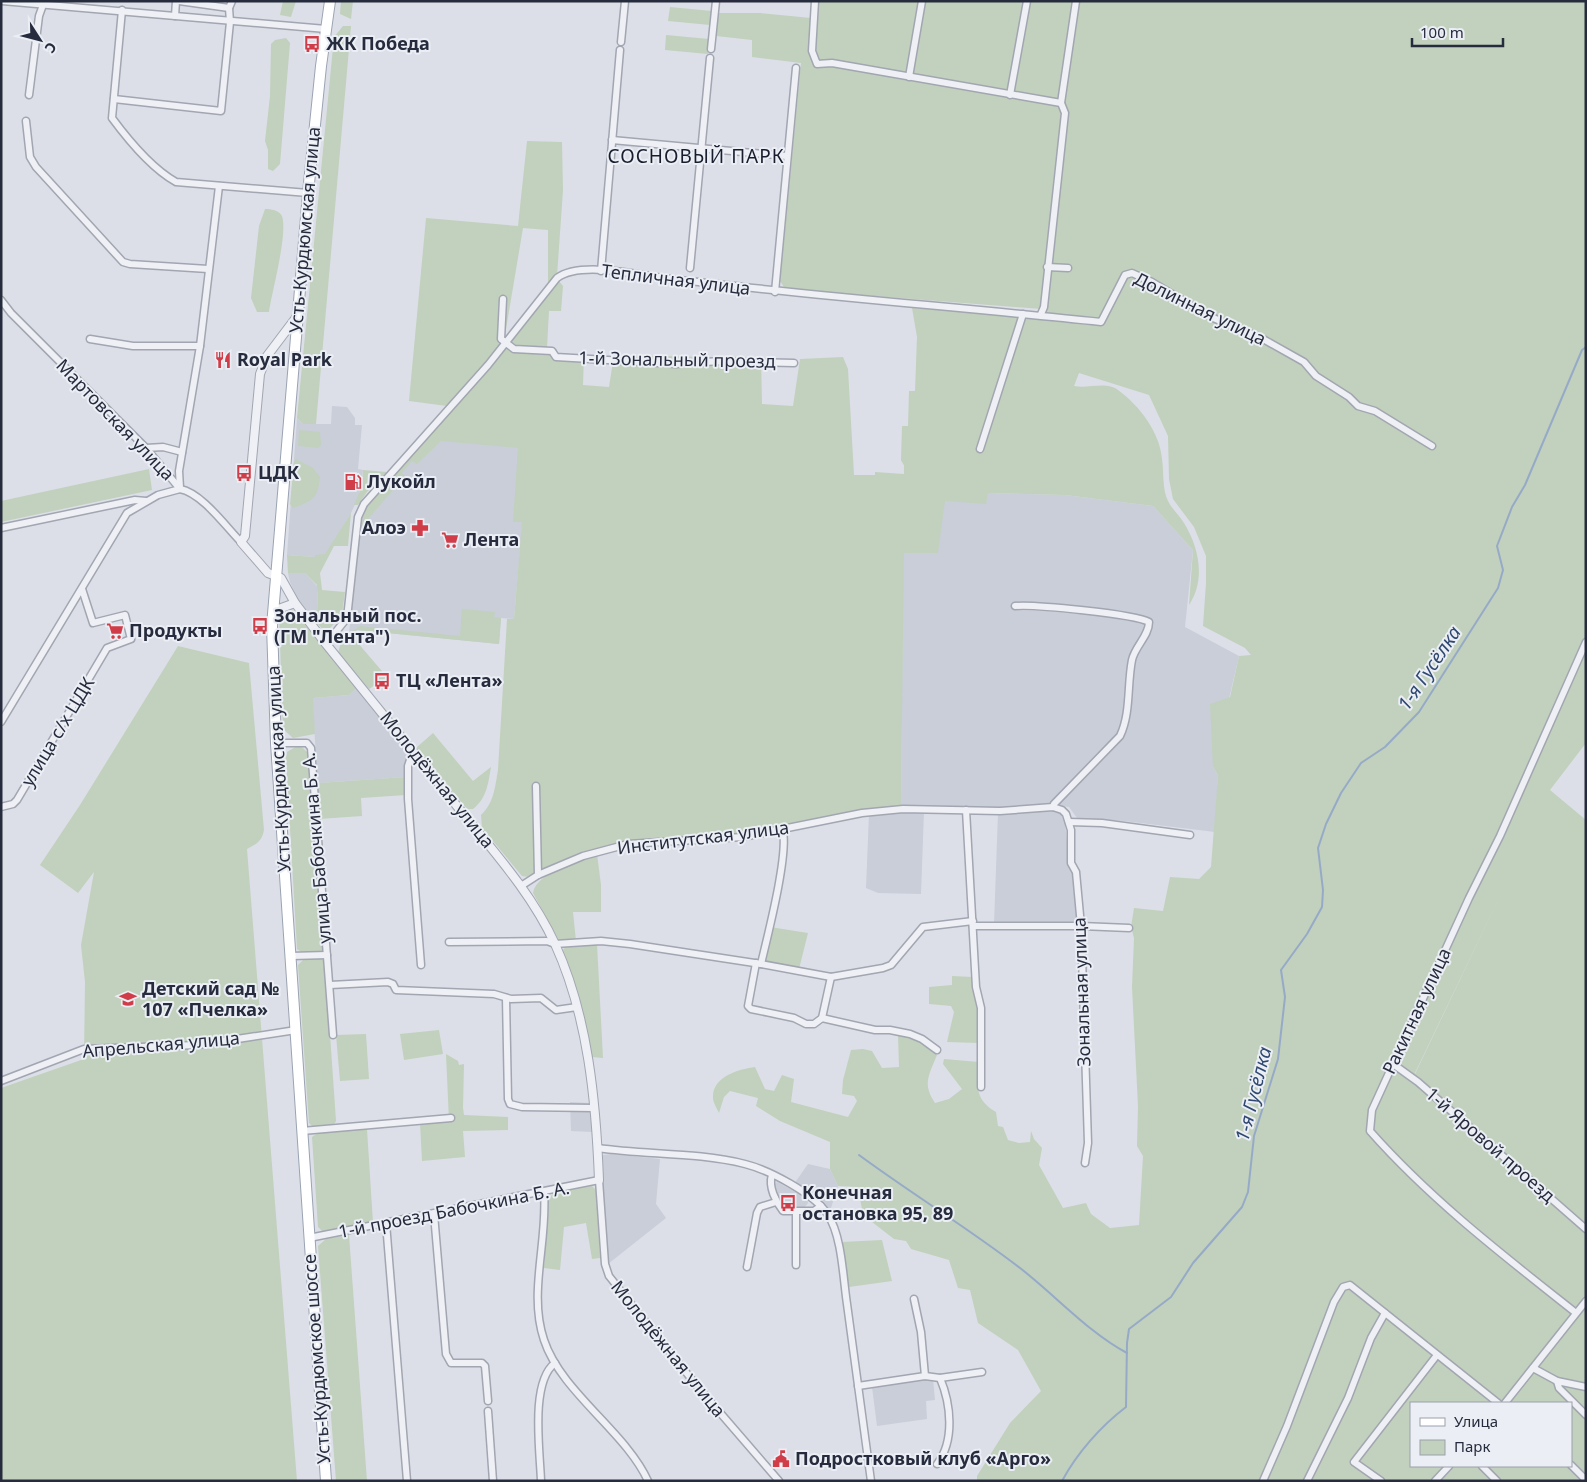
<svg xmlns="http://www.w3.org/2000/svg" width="1587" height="1482" font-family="'Noto Sans',sans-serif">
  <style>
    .built { fill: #caced9 }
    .green { fill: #c1d1bd; fill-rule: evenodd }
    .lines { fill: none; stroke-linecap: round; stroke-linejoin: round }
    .stream { stroke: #96aac8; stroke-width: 2 }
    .minor-casing { stroke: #a2a6b1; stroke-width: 9 }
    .tertiary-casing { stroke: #a2a6b1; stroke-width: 10 }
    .primary-casing { stroke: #9ba3b2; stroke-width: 12 }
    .minor { stroke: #eff0f5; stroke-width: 6 }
    .tertiary { stroke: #eff0f5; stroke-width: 8 }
    .primary { stroke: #fff; stroke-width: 10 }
    .labels { text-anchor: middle; stroke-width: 4; stroke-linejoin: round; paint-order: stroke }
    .poi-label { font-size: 18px; font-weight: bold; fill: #262c3d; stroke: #ebeef4; text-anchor: start }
    .street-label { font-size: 18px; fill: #262c3d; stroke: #ebeef4 }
    .neighbourhood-label { font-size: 19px; letter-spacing: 1px; fill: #181e2e; stroke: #ebeef4 }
    .water-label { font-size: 19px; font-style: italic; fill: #2f4871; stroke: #ebeef4 }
  </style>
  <rect width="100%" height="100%" fill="#dcdfe7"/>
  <g class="built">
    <polygon points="332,406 347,407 355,418 355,425 362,425 358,469 363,470 359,496 351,513 325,555 316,555 315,557 287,555 297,418 303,424 331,424"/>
    <polygon points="440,431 530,435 514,619 501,618 499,644 357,630 351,635 349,633 362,518 367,506"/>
    <polygon points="901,460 988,493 1065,495 1153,506 1193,550 1185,627 1239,656 1213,767 1218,775 1215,832 1124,821 1077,818 1069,807 1046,804 1001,808 901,805 904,465"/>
    <polygon points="288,573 305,573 317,586 318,609 310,615 297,598 290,582"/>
    <polygon points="357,688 407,747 406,777 318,783 312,698 349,695"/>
    <polygon points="903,811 924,811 921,894 878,893 866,888 869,814"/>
    <polygon points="1047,811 1060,813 1065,823 1069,862 1074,874 1078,916 1076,920 1072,923 994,924 998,813"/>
    <polygon points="570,1102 590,1103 592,1132 571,1131"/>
    <polygon points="611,1154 660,1159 656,1204 666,1218 608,1264 601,1161 603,1155"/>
    <polygon points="808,1164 830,1169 838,1186 830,1211 794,1184"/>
    <polygon points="777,1182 807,1198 808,1203 803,1209 785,1208 780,1202 774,1185"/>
    <polygon points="933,1379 935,1400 926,1401 927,1419 877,1426 872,1387"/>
  </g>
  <g class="green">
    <polygon points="283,1 296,1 291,17 280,15"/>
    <polygon points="341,1 353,1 351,19 340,14"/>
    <path d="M812,1H1586V743L1550,790L1586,820V1481H977V1476L1010,1423L1041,1391L1018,1350L978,1323L970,1290L958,1288L949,1260L911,1249L906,1241L894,1239L863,1215L858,1187L838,1186L830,1169V1142L780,1121L756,1106L758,1098L730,1091L724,1097L719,1113C717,1109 713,1102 713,1098C712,1076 740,1069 755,1067L765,1089L774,1091L782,1075L794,1079L791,1102L848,1117L857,1101L854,1096L842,1094L843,1080L851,1050L863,1049L872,1051L882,1068L899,1067L898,1034C915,1037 925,1044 937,1055C929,1075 922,1084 935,1103L949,1099L962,1089L943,1064L944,1059L979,1062C978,1086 973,1098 996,1112L998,1126L1003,1127L1008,1140L1019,1143L1030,1142L1031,1131L1034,1139L1042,1148L1039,1165L1063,1208L1086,1203L1091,1214L1110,1228L1139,1225L1143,1156L1137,1146L1138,1106L1132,987L1134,938L1131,927L1134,908L1163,911L1170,877L1199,879L1211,867L1218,775L1213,767L1210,704L1230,697L1239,656L1251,655L1245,648L1203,626L1206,583V556L1194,527L1173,499L1169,479L1168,436L1149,395L1079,373L1074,386C1088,389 1106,381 1118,390C1140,406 1160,433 1162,459C1164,472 1162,489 1168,501C1172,509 1179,515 1184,523C1199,547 1206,580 1189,605L1193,550L1153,506L1065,495L988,493L986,504L945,501L938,553H904L901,805L860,810L738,836L629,841L578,853L529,877L522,876L482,828L481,815C494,803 495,787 498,770L507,619H514L522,522H513L518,448L441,441L417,464L412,461L402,473L405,476L363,525H361L367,506L374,494L559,281L563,286L561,311H549L547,348L557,349V354H584L583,385L609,387L614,355L761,358L762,404L793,406L800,359L843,357L848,369L854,475H875V472L904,474V465L901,460L902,426H908L909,391H915L917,337L912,308L1044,317L1042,309L810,291L784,287L780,281L801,63L752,57V40L716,36L718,13H760L811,18ZM1509,877L1415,1073V1074ZM1411,1403H1571V1466H1411Z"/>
    <polygon points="670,7 712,11 710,25 668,21"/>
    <polygon points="343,26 351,26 316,424 303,424 297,418 334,37"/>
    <polygon points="666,35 709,39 708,54 665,50"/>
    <polygon points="286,38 290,43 280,164 273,171 268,169 268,150 265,141 270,96 271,44 275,40"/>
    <polygon points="527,141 562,142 563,190 557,276 550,284 548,282 548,230 523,228 505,335 507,338 447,406 409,401 426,218 518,226"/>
    <path d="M265,209C271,209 279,210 282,216C288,234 272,291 269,312H257L251,298L259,226Z"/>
    <polygon points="299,430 320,432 321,445 319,448 298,446"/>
    <path d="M296,459L313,468L320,477C318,498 313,501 293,508L290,504L294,462Z"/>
    <polygon points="149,469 152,490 1,522 1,501"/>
    <polygon points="363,470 387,472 367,492 358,505 354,505 362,486"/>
    <polygon points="351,513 348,546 334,546 320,573 322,590 345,592 342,614 326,633 310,615 318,609 317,585 305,573 288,573 287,555 315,557 315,555 325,554"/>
    <polygon points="287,608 293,610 357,688 349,695 313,698 315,734 293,738 283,729 279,615"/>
    <polygon points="462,609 495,612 494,617 501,618 499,644 357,630 351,635 387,677 369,689 338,653 342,639 360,626 460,636"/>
    <path d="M178,646L249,663L264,830C262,841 257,844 247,849L297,1481H1V1088L84,1059L85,982L81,945L94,872L78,893L40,865L80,805Z"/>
    <path d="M433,733L473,781L491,767C488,784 487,798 473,809H467L416,748Z"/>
    <polygon points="297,746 303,748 309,754 324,948 321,953 303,953 297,949 286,758 287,752"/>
    <polygon points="406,777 406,795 361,798 362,816 319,819 318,783"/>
    <path d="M597,854L601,885V912H573L576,941L558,939L533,893C536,873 579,860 597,854Z"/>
    <polygon points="770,927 808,933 799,969 766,961"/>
    <polygon points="597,944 603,1058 592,1057 579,998 562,951 567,945"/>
    <polygon points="321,958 325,962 336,1121 332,1128 313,1127 309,1123 298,965 304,959"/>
    <polygon points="952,976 973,977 979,1008 979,1043 947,1042 954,1012 951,1006 929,1004 929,987 952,985"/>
    <polygon points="439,1030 443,1054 404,1060 400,1034"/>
    <polygon points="366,1034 369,1079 340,1081 336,1035"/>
    <polygon points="446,1054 458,1061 459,1065 464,1064 463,1108 464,1115 508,1117 508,1130 463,1131 465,1157 422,1161 420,1123 449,1121"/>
    <polygon points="367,1129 373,1223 323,1232 318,1227 312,1137 318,1133"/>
    <polygon points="592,1186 596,1190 600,1258 592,1259 586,1223 564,1227 560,1270 544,1268 548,1200 555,1191"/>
    <polygon points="349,1235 367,1481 336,1481 318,1246 326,1239"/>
    <polygon points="882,1240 892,1281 849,1287 842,1242"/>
  </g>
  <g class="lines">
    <g class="stream">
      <path d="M859,1155C912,1194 968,1228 1020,1268C1055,1295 1089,1333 1127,1353"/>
      <path d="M1062,1481C1077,1453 1101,1426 1126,1407L1127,1343L1129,1329L1171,1297L1193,1263L1242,1207L1248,1192L1254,1136L1278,1059L1285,997L1281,970L1307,934L1322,907L1323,890L1318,848L1326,824L1341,793L1361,763L1385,747L1419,712L1498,588L1503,570L1497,546L1512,507L1525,485L1582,350L1586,347"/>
    </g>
    <g class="minor-casing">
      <g id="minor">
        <polyline points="2,1 326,29"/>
        <polyline points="179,1 229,8 232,1"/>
        <polyline points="815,1 812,51 817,64 832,63 1061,103 1065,113 1044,307 1041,314"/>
        <path d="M122,10L112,118C129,141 151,168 176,182L308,193"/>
        <polyline points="175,16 176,1"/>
        <polyline points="621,42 625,1"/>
        <polyline points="711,49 716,1"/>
        <polyline points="909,77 922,1"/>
        <polyline points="29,95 39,16 44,2"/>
        <polyline points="1010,95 1027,1"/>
        <polyline points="114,99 221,111 230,22 229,8"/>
        <polyline points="1061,103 1076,1"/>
        <polyline points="26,121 30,157 36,167 123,262 130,264 208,269"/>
        <polyline points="612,140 787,156"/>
        <polyline points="1047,267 1068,268"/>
        <polyline points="690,268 710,58"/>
        <polyline points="601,271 620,50"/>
        <polyline points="775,292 796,68"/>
        <polyline points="503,299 501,339 514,349 552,351 556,357 676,364 720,361 794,363"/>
        <path d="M1,300L11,313L146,448L180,489C202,493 226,527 241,542"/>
        <polyline points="90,339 133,346 200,346"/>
        <polyline points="146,448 163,447 182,452"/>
        <polyline points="980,449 1023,314"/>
        <polyline points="180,488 179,471 200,346 219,186"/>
        <polyline points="1,528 135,500 146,501"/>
        <path d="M1015,606C1032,604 1135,614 1149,622C1149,636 1135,646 1132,660C1127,685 1131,713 1120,736L1054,804L1053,807"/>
        <path d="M326,644L347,618L358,517L364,504L488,365L557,278C581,260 642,276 672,279C814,296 958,307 1101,322L1125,275L1132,273L1152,282L1211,317L1263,339L1304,362L1316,376L1349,397L1358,406L1375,411L1432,446"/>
        <polyline points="1,722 127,513 158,495 180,489"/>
        <polyline points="276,743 307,743 311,748 333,1035"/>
        <polyline points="413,751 408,766 408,799 421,965"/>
        <polyline points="536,786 538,875"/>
        <polyline points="1,807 13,804 17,800 107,648 131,639 125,615 93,623 82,589"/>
        <polyline points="966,810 976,987 981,1008 981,1087"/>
        <polyline points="1069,822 1102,823 1190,835"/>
        <polyline points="521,886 538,875 583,856 628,844 743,837 862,813 903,809 1000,811 1053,807 1062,810 1066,814 1071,830 1071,863 1076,872 1081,926 1088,1143 1085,1163"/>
        <polyline points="973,926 1081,926 1129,928"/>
        <polyline points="449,942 547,941 555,944 601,941 630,944 761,964 831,977 883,968 891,965 923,927 973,921"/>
        <polyline points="291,956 327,955"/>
        <polyline points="756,963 748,1006 751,1009 794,1018 806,1024 814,1024 822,1018 831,977"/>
        <path d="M761,964C768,934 788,857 783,831"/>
        <polyline points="330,985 388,982 393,984 396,990 494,994 511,999 541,998 556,1010 577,1007"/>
        <polyline points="506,998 508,1099 510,1104 522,1107 594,1108"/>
        <polyline points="822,1018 875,1030 890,1030 910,1034 922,1039 937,1050"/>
        <polyline points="1393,1064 1418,1082 1586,1229"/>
        <polyline points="1,1081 84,1049 198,1045 296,1030"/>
        <polyline points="302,1131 451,1118"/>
        <path d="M598,1148C646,1155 697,1152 745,1164C769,1170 815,1194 828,1215C842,1236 843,1278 847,1304C855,1363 863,1422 871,1481"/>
        <path d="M772,1175C768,1187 776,1202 783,1211H814L821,1206"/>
        <path d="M544,1192C548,1241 528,1293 544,1340C561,1392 626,1432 648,1481"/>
        <polyline points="434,1214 446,1354 451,1363 482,1363 485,1366 488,1401"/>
        <polyline points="386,1223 407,1481"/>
        <polyline points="309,1238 599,1180 605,1264 609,1276 697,1386 779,1481"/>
        <polyline points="796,1265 796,1212"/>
        <polyline points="747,1267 757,1213 760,1207 776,1202"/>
        <polyline points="914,1299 921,1332 925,1376"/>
        <path d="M1576,1313C1504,1256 1431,1200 1370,1131L1372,1110L1469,898L1500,836L1586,642"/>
        <polyline points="1533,1368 1557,1381 1586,1387"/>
        <polyline points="1557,1381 1559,1388 1586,1415"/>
        <polyline points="858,1386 925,1376 940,1378 982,1372"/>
        <polyline points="1505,1403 1586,1301"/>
        <polyline points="488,1411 493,1481"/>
        <path d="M937,1464C955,1441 951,1404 940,1378"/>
        <polyline points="1571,1465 1586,1480"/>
        <polyline points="1482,1466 1497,1481"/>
        <path d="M541,1481C540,1451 530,1382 555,1363"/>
        <polyline points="1263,1481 1287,1426 1334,1302 1343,1287 1350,1285 1498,1403"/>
        <polyline points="1307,1481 1348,1398 1371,1338 1385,1313"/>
        <polyline points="1381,1481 1354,1462 1437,1355"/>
        <polyline points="1435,1481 1449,1466"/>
      </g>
    </g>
    <g class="tertiary-casing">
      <g id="tertiary">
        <path d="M298,315L267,356L260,374L245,536L241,542L268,573L281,578L295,603L326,644C371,700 416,755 461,811C495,853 532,894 555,944C588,1016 596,1101 599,1180"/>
        <polyline points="273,611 295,603"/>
      </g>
    </g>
    <g class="primary-casing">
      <polyline id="primary" points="326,1481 276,743 272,626 308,193 321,66 330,1"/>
    </g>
    <use href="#minor" class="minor"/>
    <use href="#tertiary" class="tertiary"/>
    <use href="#primary" class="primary"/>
  </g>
  <defs>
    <g id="bus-bare" transform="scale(1.35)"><path d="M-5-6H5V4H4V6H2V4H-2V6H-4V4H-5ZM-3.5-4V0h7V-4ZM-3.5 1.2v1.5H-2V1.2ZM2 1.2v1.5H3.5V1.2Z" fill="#d03d48" stroke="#ebeef4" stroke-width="2.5" paint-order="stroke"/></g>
    <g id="restaurant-bare" transform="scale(1.35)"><path d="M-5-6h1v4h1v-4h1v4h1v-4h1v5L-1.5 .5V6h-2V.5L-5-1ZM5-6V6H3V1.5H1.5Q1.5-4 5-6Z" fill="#d03d48" stroke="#ebeef4" stroke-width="2.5" paint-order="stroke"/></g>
    <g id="fuel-bare" transform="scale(1.35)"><path d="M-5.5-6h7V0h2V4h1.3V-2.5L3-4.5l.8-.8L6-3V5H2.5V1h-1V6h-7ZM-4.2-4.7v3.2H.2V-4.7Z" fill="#d03d48" stroke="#ebeef4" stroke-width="2.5" paint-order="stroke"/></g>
    <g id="pharmacy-bare" transform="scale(1.35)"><path d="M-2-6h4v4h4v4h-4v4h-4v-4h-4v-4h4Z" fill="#d03d48" stroke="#ebeef4" stroke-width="2.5" paint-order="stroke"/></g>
    <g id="supermarket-bare" transform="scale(1.35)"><path d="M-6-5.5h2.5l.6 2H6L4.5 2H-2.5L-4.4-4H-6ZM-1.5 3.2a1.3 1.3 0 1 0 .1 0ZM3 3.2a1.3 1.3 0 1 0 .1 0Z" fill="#d03d48" stroke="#ebeef4" stroke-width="2.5" paint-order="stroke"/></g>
    <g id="school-bare" transform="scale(1.35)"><path d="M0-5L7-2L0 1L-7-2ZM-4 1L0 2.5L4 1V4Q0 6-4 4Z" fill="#d03d48" stroke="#ebeef4" stroke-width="2.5" paint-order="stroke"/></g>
    <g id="civic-bare" transform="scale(1.35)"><path d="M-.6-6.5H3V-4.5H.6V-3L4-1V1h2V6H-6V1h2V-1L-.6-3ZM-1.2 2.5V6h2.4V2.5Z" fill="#d03d48" stroke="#ebeef4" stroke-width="2.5" paint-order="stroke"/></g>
  </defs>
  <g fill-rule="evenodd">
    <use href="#bus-bare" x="312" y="44"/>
    <use href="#restaurant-bare" x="223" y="360"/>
    <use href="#bus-bare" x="244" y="473"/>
    <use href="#fuel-bare" x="353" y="482"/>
    <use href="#pharmacy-bare" x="420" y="528"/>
    <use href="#supermarket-bare" x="450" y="540"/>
    <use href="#bus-bare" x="260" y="626"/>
    <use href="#supermarket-bare" x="115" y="631"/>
    <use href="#bus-bare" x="382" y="681"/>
    <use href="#school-bare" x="128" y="999"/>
    <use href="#bus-bare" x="788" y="1203"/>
    <use href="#civic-bare" x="781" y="1459"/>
  </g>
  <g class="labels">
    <g class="poi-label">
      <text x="326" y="50">ЖК Победа</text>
      <text x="237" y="366">Royal Park</text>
      <text x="258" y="479">ЦДК</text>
      <text x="367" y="488">Лукойл</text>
      <text x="406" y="534" text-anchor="end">Алоэ</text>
      <text x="464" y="546">Лента</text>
      <text x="274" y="622">Зональный пос.<tspan x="274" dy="21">(ГМ "Лента")</tspan></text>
      <text x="129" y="637">Продукты</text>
      <text x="396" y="687">ТЦ «Лента»</text>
      <text x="142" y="995">Детский сад №<tspan x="142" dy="21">107 «Пчелка»</tspan></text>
      <text x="802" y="1199">Конечная<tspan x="802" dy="21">остановка 95, 89</tspan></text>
      <text x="795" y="1465">Подростковый клуб «Арго»</text>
    </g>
    <g class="street-label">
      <text transform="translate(305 230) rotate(-85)" y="6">Усть-Курдюмская улица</text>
      <text transform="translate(676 280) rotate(7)" y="6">Тепличная улица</text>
      <text transform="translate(1200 309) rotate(26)" y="6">Долинная улица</text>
      <text transform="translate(677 360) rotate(1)" y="6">1-й Зональный проезд</text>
      <text transform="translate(115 420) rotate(46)" y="6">Мартовская улица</text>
      <text transform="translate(58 732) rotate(-59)" y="6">улица с/х ЦДК</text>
      <text transform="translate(279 769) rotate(-93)" y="6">Усть-Курдюмская улица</text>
      <text transform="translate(437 780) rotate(51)" y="6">Молодёжная улица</text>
      <text transform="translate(703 838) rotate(-7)" y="6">Институтская улица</text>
      <text transform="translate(317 848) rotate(-95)" y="6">улица Бабочкина Б. А.</text>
      <text transform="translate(1082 992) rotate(-92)" y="6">Зональная улица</text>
      <text transform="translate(1417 1011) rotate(-65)" y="6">Ракитная улица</text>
      <text transform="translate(161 1045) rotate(-5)" y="6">Апрельская улица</text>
      <text transform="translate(1490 1145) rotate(41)" y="6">1-й Яровой проезд</text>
      <text transform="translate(454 1210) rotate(-11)" y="6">1-й проезд Бабочкина Б. А.</text>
      <text transform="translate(668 1349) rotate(51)" y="6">Молодёжная улица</text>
      <text transform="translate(317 1359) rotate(-94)" y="6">Усть-Курдюмское шоссе</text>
    </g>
    <g class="neighbourhood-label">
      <text x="696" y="163">СОСНОВЫЙ ПАРК</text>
    </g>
    <g class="water-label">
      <text transform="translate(1429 668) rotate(-56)" y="7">1-я Гусёлка</text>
      <text transform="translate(1253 1094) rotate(-76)" y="7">1-я Гусёлка</text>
    </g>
  </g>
  <rect width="1587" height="1482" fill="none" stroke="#262c3d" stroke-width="5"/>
  <rect x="1410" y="1402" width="162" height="65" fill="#ebeef4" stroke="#9ca0ab"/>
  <rect x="1420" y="1418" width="25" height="8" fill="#ffffff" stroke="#9ca0ab"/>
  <text x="1454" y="1427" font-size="15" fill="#262c3d">Улица</text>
  <rect x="1420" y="1440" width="25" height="15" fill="#c1d1bd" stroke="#9ca0ab"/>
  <text x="1454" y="1452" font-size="15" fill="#262c3d">Парк</text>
  <g transform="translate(40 40) rotate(126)" stroke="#ebeef4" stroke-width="4" paint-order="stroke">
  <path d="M0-4L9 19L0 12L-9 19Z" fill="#262c3d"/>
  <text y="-8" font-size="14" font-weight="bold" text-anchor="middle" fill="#262c3d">С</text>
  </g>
  <path d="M1412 38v8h91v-8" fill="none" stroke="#262c3d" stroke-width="2.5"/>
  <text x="1420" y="38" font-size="15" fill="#262c3d" stroke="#ebeef4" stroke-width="4" paint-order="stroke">100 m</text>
</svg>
